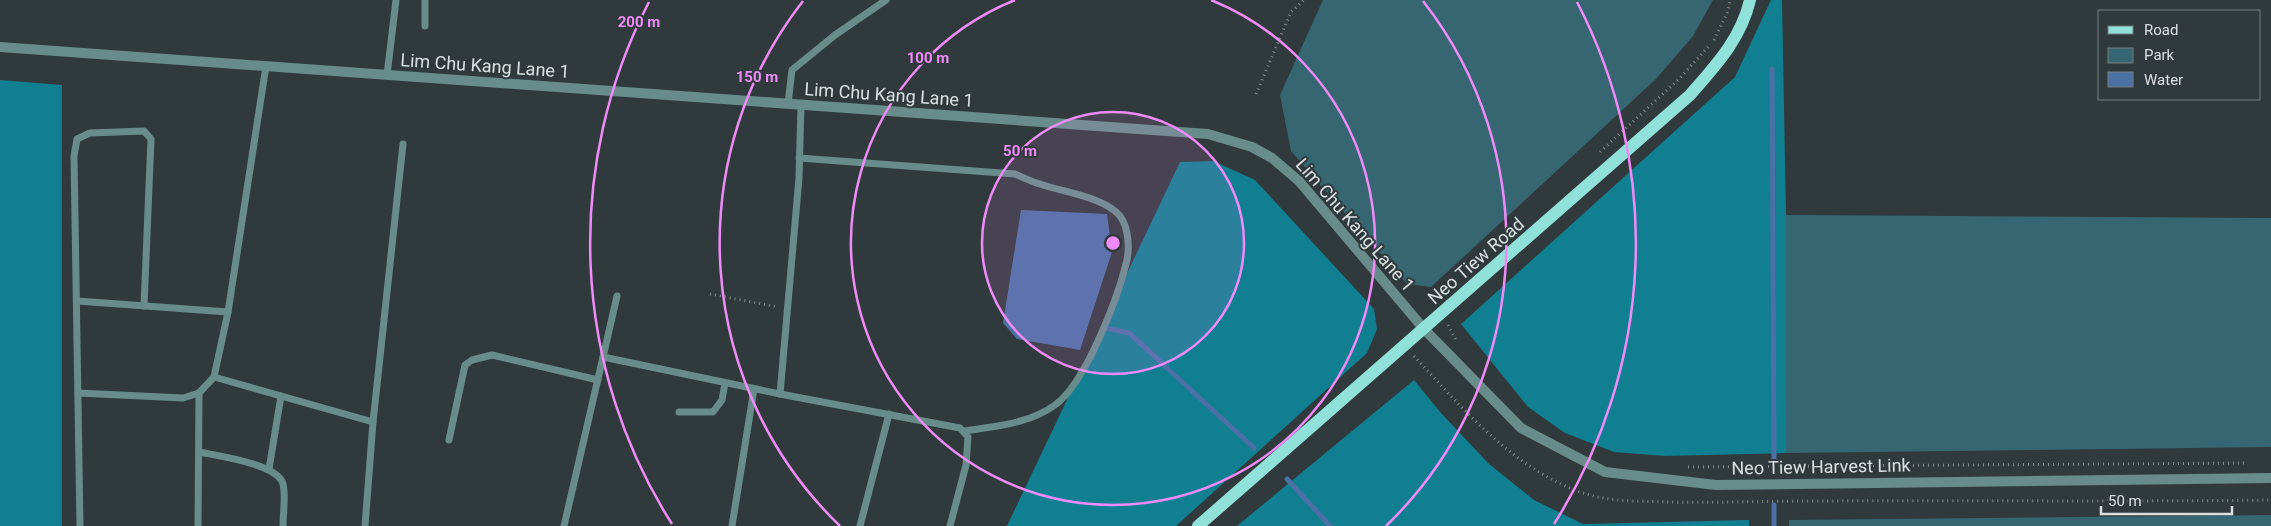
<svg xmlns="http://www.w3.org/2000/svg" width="2271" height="526" font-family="Roboto,sans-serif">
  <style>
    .green { fill: #356671 }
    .forest { fill: #107f91 }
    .water { fill: #4b70a4 }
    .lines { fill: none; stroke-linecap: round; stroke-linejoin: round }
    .stream { stroke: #4b70a4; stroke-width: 5 }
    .path { stroke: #838b8d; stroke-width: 3; stroke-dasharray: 1 4; stroke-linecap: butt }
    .service { stroke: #678c89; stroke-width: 7 }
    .minor { stroke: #678c89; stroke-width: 10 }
    .primary { stroke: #91e1db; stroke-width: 12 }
    .ring { fill: none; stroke: #ee8bf7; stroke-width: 2.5 }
    .labels { text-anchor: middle; stroke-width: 4; stroke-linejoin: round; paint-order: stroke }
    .street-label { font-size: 18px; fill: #dae0e2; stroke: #303a3c }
    .centre { fill: #ee8bf7; stroke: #303a3c; stroke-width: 2.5 }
    .ring-label { font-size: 15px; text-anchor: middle; font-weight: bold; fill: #ee8bf7; stroke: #303a3c; stroke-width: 4; stroke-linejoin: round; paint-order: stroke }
  </style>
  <rect width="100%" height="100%" fill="#303a3c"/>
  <g class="green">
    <polygon points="1323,0 1713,0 1693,36 1656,79 1431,287 1407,284 1291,151 1280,95"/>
    <polygon points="1786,215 2271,218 2271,447 1786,453"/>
    <polygon points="2271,515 2271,526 1789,526 1789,520"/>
  </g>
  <g class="forest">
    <polygon points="1771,0 1782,0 1786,215 1786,453 1665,456 1614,452 1565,433 1528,407 1461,324 1735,77"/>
    <polygon points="0,80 62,85 62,526 0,526"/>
    <polygon points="1213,161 1255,180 1374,309 1377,329 1367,353 1176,526 1007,526 1180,162"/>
    <polygon points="1414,380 1441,413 1489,464 1534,500 1583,524 1749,520 1749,526 1237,526"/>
  </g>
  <polygon class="water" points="1021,210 1107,214 1112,252 1080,350 1017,339 1003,323"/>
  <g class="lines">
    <g class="stream">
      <polyline points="1772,69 1774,459"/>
      <polyline points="1105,328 1129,333 1254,448"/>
      <polyline points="1287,479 1330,526"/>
      <polyline points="1774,505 1774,526"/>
    </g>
    <g class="path">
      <polyline points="1714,40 1728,11 1730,0"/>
      <polyline points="1256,94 1291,12 1304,0"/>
      <polyline points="1600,152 1678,80 1710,45"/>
      <polyline points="710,294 778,307"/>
      <polyline points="1448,325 1457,342"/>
      <path d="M1414,356C1463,409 1515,471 1586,494C1612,502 1641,501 1668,502C1718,503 1768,501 1819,501C1970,500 2120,502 2271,500"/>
      <polyline points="1688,467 2246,463"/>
    </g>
    <g class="service">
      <polyline points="425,0 425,26"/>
      <polyline points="387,75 396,0"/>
      <polyline points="788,104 792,70 835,35 886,0"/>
      <path d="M799,158L1015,174C1023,177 1031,182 1040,184C1062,192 1105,197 1120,216C1129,228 1130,250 1126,264C1117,300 1085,384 1055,405C1029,424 996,426 965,431"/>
      <polyline points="77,301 228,312"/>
      <polyline points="603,357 617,296"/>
      <polyline points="214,377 373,422"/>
      <polyline points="78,393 183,398 199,393 214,377 228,312 266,66"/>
      <polyline points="780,394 799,178 801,105"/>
      <polyline points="679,412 713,412 722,400 725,383"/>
      <polyline points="449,440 465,365 472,360 492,355 598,380"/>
      <path d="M199,452C218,456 278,464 283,484C286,496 283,513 283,526"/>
      <polyline points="269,469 281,396"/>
      <polyline points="80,526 74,156 77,139 90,133 144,131 151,139 144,306"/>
      <polyline points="198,526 199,393"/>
      <polyline points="365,526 373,422 403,144"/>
      <polyline points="564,526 603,357 780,394 960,428 968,437 966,465 950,526"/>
      <polyline points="732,526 754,389"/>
      <polyline points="860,526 889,414"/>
    </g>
    <polyline class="minor" points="0,47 1208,134 1252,147 1272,158 1299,181 1424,329 1521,428 1605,472 1716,485 2271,478"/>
    <path class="primary" d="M1198,526L1690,95C1716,65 1741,39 1750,0"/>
  </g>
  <circle cx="1113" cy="243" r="131" fill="#ee8bf7" fill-opacity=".12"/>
  <g class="ring">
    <circle cx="1113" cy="243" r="131"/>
    <path d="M1211 0A262 262 0 1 1 1015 0"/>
    <path d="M840 526A393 393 0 0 1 803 1M1423 1A393 393 0 0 1 1386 526"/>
    <path d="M672 524A523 523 0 0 1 649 2M1577 2A523 523 0 0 1 1554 524"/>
  </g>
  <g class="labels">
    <g class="street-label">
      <text transform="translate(485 66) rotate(4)" y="6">Lim Chu Kang Lane 1</text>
      <text transform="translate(889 95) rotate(4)" y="6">Lim Chu Kang Lane 1</text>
      <text transform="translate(1355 225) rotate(49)" y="6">Lim Chu Kang Lane 1</text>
      <text transform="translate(1476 261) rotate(-41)" y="6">Neo Tiew Road</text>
      <text transform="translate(1821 467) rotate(-1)" y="6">Neo Tiew Harvest Link</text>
    </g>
  </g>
  <circle cx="1113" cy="243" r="8" class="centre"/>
  <g class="ring-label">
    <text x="639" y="27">200 m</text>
    <text x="928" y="63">100 m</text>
    <text x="757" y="82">150 m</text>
    <text x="1020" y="156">50 m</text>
  </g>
  <rect x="2098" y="10" width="162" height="90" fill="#303a3c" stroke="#747c7e"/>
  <rect x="2108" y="26" width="25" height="8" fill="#91e1db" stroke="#747c7e"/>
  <text x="2144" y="35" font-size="15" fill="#dae0e2">Road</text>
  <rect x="2108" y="48" width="25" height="15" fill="#356671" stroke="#747c7e"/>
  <text x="2144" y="60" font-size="15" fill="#dae0e2">Park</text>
  <rect x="2108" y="72" width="25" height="15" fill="#4b70a4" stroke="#747c7e"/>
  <text x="2144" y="85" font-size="15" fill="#dae0e2">Water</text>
  <path d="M2101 506v8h131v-8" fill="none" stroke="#dae0e2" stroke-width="2.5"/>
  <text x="2108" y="506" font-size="15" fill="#dae0e2" stroke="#303a3c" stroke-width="4" paint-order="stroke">50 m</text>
</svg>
